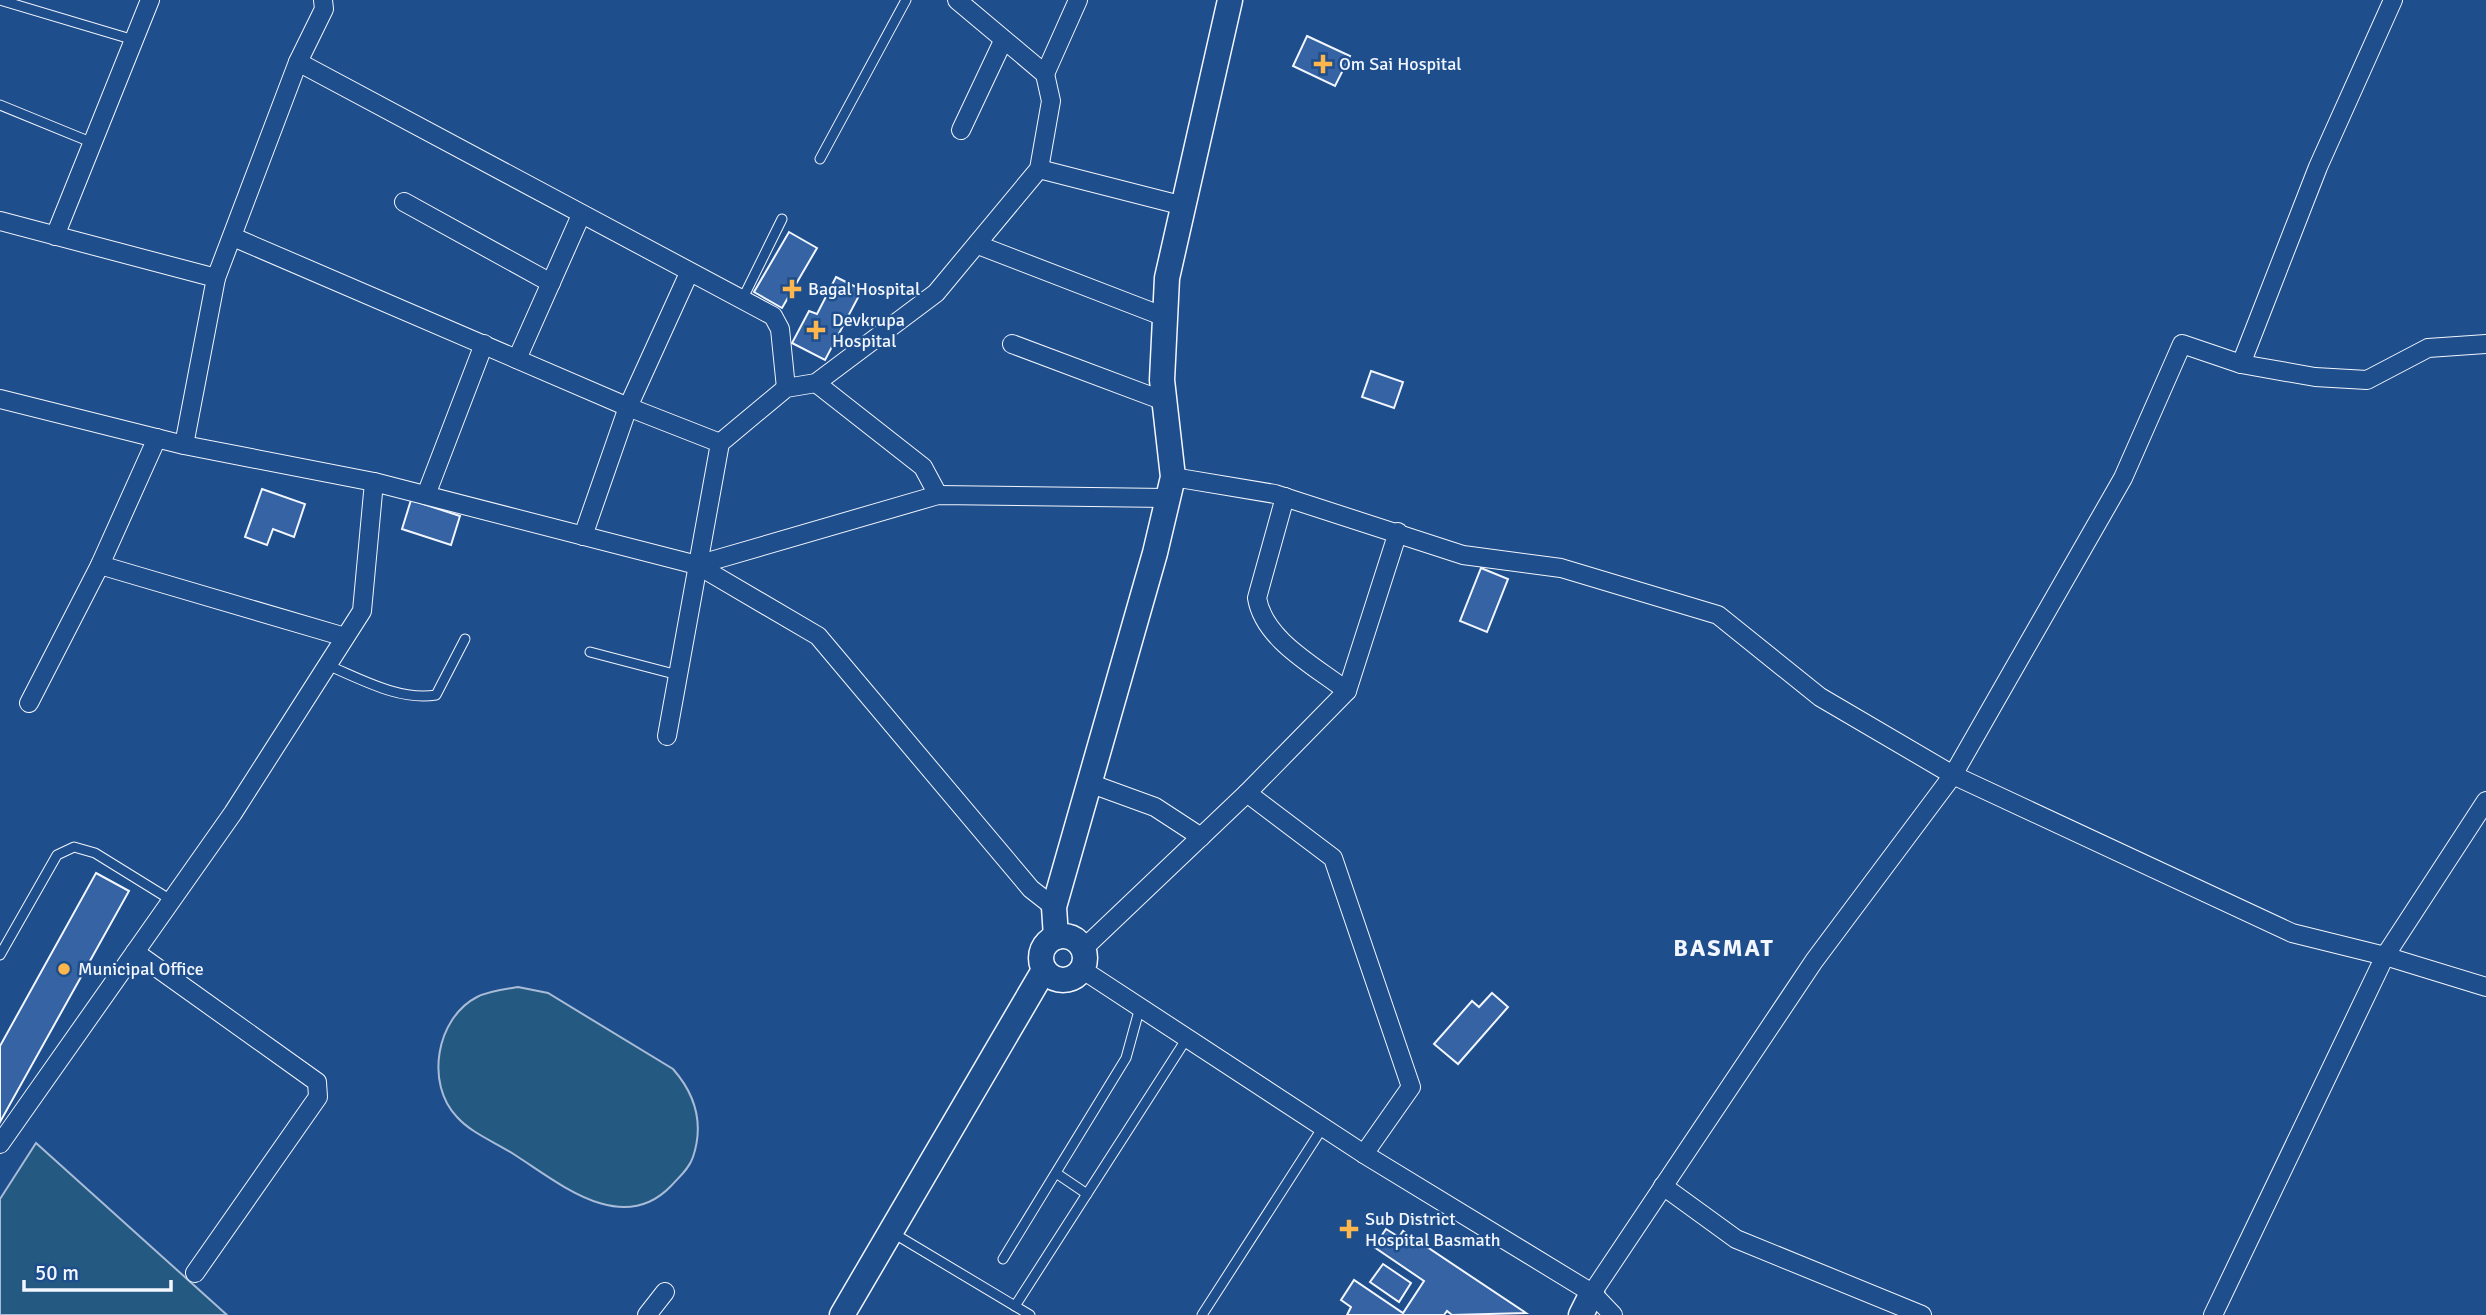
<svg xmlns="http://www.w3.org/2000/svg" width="2486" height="1315" font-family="Signika,sans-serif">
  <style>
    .green { fill: #245a82; stroke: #a8bbd7; stroke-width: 2 }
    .building { fill: #3563a3; stroke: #f2f6ff; stroke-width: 2 }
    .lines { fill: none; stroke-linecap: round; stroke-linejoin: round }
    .service-casing { stroke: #f2f6ff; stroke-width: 11 }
    .minor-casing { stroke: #f2f6ff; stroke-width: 20 }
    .secondary-casing { stroke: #f2f6ff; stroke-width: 27 }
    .service { stroke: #1f4e8c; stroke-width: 9 }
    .minor { stroke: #1f4e8c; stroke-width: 18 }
    .secondary { stroke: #1f4e8c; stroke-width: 24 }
    .poi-dot { fill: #ffb74d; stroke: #1f4e8c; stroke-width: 2.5 }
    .labels { text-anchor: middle; stroke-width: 5; stroke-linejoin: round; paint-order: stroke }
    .poi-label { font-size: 18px; fill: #f2f6ff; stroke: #1f4e8c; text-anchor: start }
    .district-label { font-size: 24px; font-weight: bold; letter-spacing: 2px; fill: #f2f6ff; stroke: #1f4e8c }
  </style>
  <rect width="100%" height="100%" fill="#1f4e8c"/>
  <g class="green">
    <path d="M518,987L548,993L673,1069C695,1094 704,1124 693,1157C689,1169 679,1177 671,1186C622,1237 559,1183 515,1155C497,1143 471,1133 457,1117C425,1084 436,1018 477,997C488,991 505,989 518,987Z"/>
    <polygon points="36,1143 227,1315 0,1315 0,1199"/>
  </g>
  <g class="building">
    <polygon points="1307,36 1350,56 1335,86 1293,66"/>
    <polygon points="789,232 817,248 782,308 754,292"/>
    <polygon points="836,277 862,290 825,360 792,343 809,311 817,314"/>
    <polygon points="1371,371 1403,382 1394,408 1362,397"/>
    <polygon points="262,489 305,504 294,537 273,529 267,545 245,537"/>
    <polygon points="411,500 460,516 451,545 402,529"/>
    <polygon points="1481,568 1508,579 1487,632 1460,621"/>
    <polygon points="96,873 129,891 0,1122 0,1046"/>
    <polygon points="1492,993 1508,1007 1458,1064 1434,1044 1472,1001 1479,1007"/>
    <polygon points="1386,1229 1399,1237 1403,1231 1526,1313 1452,1315 1447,1311 1444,1315 1347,1315 1351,1307 1341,1300 1354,1280 1403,1313 1424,1281 1374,1247"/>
    <polygon points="1383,1264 1411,1283 1399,1302 1370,1282"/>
  </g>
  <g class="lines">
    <g class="service-casing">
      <g id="service">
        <polyline points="0,0 134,40"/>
        <polyline points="0,105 93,143"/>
        <polyline points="820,159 906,0"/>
        <polyline points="742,300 782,219"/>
        <polyline points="590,652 678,675"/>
        <path d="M327,665C361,679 399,701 436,695L465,639"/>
        <polyline points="0,955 57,855 74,847 95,853 171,900"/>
        <polyline points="1056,1173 1087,1194"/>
        <polyline points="893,1233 1030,1315"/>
        <polyline points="1003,1259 1126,1058 1140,1007"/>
        <polyline points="1015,1306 1187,1038"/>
        <polyline points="1202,1315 1323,1127"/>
      </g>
    </g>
    <g class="minor-casing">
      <g id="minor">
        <polyline points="298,62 773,316 780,329 786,388"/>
        <polyline points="1045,74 1078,0"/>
        <polyline points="961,130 1003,41"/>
        <polyline points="1039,169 1184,206"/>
        <polyline points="404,202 551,283"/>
        <polyline points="0,221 216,278 184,445"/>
        <polyline points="55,236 150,0"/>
        <polyline points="233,237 628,407 720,443"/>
        <polyline points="978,245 1165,317"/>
        <polyline points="216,278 298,62 324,9 323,0"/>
        <polyline points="1012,344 1164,401"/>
        <polyline points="517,359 581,215"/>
        <polyline points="2241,364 2315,377 2367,380 2428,348 2486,344"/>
        <polyline points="816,383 923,467 938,495"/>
        <polyline points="0,399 184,445 374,482 362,611 233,813 0,1144"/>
        <polyline points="1173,477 1275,494 1463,555 1561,568 1718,615 1820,697 1953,775 2292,933 2385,956 2486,987"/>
        <polyline points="374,482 697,565 818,636 1031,889 1054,907"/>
        <polyline points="426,495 484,344"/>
        <path d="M1285,497L1257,598C1264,640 1315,666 1347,691"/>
        <polyline points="583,536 628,407 689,273"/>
        <polyline points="100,565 345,637"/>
        <polyline points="697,565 938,495 1166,498"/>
        <polyline points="29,703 100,565 157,438"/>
        <polyline points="667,736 720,443 786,388 816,383 936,293 1039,169 1051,101 1045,74 957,0"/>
        <polyline points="1089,783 1155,807 1201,837"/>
        <polyline points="1083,949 1247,793"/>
        <polyline points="135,952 317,1082 318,1097 195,1273"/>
        <polyline points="1083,970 1364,1154 1592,1293 1613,1315"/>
        <polyline points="1364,1154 1411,1087 1333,858 1247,793 1347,691 1398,532"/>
        <polyline points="1663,1186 1736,1239 1922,1315"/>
        <polyline points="1592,1293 1814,961 1953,775 2123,478 2182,344 2241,364 2318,167 2393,0"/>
        <polyline points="647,1315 665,1292"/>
        <polyline points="2213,1315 2385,956 2486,801"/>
      </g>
    </g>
    <g class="secondary-casing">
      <g id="secondary">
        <circle cx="1063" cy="958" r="22"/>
        <polyline points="1056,937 1054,907 1155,553 1173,477 1162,380 1167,278 1230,0"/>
        <polyline points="842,1315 1044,970"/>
        <polyline points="1581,1315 1592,1293"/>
      </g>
    </g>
    <use href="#service" class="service"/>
    <use href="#minor" class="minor"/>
    <use href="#secondary" class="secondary"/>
  </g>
  <g class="poi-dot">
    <path d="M1319.5 53.5h7v7h7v7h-7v7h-7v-7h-7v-7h7z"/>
    <path d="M788.5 278.5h7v7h7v7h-7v7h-7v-7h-7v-7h7z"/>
    <path d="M812.5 319.5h7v7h7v7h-7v7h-7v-7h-7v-7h7z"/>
    <circle cx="64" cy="969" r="7"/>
    <path d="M1345.5 1218.5h7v7h7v7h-7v7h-7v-7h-7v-7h7z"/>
  </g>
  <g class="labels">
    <g class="poi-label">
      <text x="1339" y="70">Om Sai Hospital</text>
      <text x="808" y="295">Bagal Hospital</text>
      <text x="832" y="326">Devkrupa<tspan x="832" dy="21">Hospital</tspan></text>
      <text x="78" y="975">Municipal Office</text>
      <text x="1365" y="1225">Sub District<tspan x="1365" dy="21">Hospital Basmath</tspan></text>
    </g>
    <g class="district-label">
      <text x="1724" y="956">BASMAT</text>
    </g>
  </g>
  <path d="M24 1280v10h147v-10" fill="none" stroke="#f2f6ff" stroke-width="3.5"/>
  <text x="35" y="1280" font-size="21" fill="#f2f6ff" stroke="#1f4e8c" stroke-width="5" paint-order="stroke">50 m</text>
</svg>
